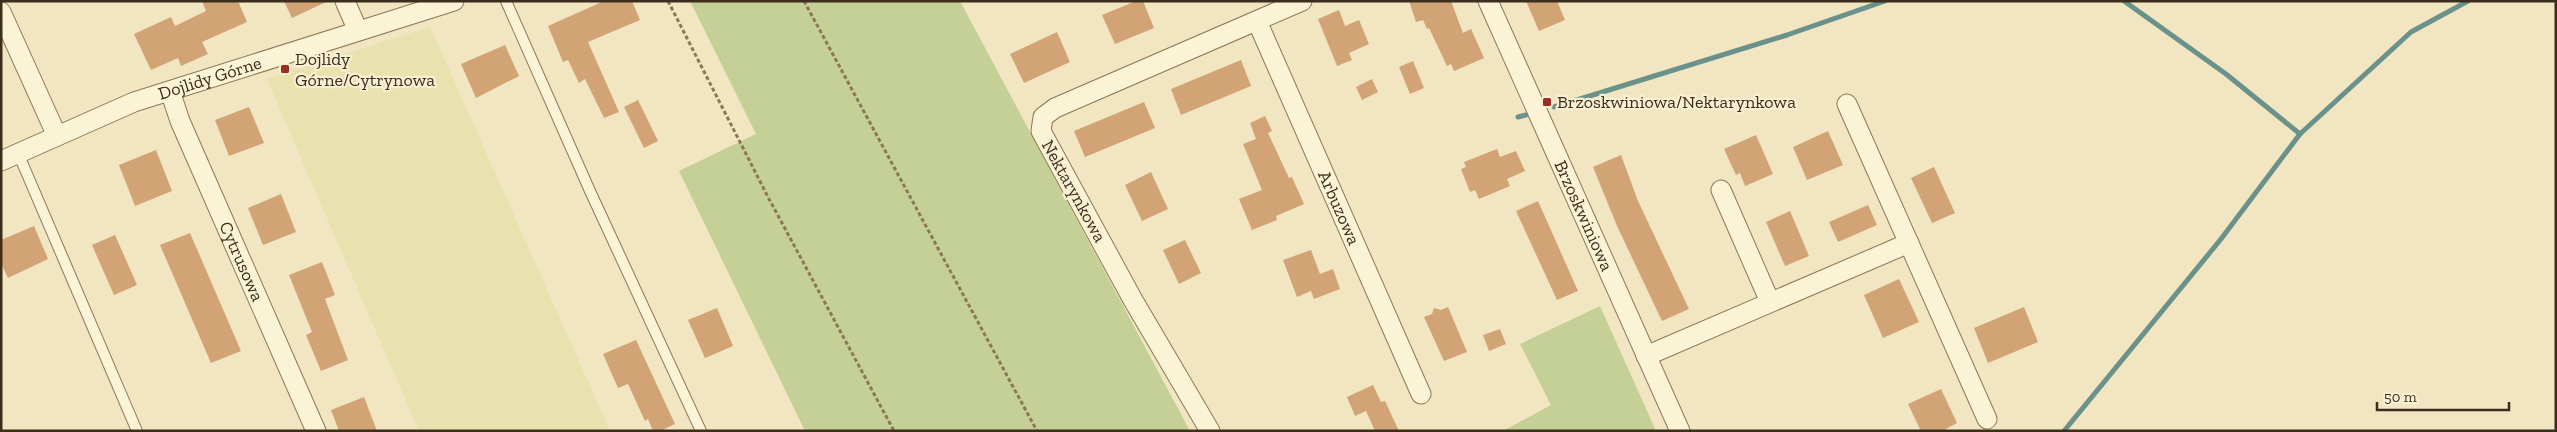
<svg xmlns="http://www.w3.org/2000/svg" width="2557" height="432" font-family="'Zilla Slab',serif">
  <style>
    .farmland { fill: #e7e2ae }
    .green { fill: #c4d095 }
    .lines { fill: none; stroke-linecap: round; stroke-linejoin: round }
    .stream { stroke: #6a928b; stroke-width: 5 }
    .building { fill: #d2a375 }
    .service-casing { stroke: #8c7757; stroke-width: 12 }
    .minor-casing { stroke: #8c7757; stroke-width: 21 }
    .path { stroke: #8c7757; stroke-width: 3; stroke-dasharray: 4 2.5; stroke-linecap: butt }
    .service { stroke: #fbf3d5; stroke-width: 10 }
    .minor { stroke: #fbf3d5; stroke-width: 19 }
    .poi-dot { fill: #9f2c23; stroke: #f8f0d2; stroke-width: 2 }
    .labels { text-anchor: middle; stroke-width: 4.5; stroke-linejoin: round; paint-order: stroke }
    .poi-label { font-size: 18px; fill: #3b2e1d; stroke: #f8f0d2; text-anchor: start }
    .street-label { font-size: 18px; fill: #3b2e1d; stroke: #f8f0d2 }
  </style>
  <rect width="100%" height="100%" fill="#f1e6c1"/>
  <polygon class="farmland" points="430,27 610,431 419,431 267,79"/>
  <g class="green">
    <polygon points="690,1 960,1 1190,431 805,431 679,171 756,134"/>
    <polygon points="1600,306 1656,431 1503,431 1551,405 1520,344"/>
  </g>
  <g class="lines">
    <g class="stream">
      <polyline points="2124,1 2226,74 2300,134"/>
      <polyline points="1554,107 1787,35 1885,1"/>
      <polyline points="1518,117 1526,115"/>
      <polyline points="2064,431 2221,239 2300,134 2411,32 2468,1"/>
    </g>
  </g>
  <g class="building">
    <polygon points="202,1 238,1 247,22 202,42 208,54 181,66 178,58 151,70 134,34 171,17 175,26 206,11"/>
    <polygon points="284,1 328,1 292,18"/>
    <polygon points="604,1 632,1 640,20 588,42 619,112 604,118 585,79 579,83 568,60 563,62 548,26"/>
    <polygon points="1136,1 1143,1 1154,28 1115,44 1102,15"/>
    <polygon points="1409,1 1451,1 1463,33 1471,29 1484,58 1454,71 1451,64 1447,66 1429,28 1427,29 1423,20 1416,22"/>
    <polygon points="1526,1 1557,1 1565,20 1539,31"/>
    <polygon points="1339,10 1345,26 1359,20 1369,44 1349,53 1352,60 1337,66 1318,19"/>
    <polygon points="1057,32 1070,62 1024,83 1010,54"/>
    <polygon points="505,45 519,76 476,98 461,64"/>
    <polygon points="1241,60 1251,86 1181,115 1171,89"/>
    <polygon points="1413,61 1424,88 1410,94 1399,67"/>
    <polygon points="1372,79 1378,92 1362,100 1356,87"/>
    <polygon points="638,100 658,141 644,148 624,107"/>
    <polygon points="1144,102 1155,128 1085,157 1074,131"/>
    <polygon points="249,107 264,143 229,156 215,120"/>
    <polygon points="1265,116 1272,131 1268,133 1289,178 1292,177 1304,204 1276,216 1277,220 1252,230 1239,199 1262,190 1243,144 1256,139 1250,123"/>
    <polygon points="1828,131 1843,165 1807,180 1793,147"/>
    <polygon points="1756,135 1773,174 1745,186 1740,173 1736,175 1724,149"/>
    <polygon points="1497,149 1500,157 1516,151 1525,171 1507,179 1510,186 1479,199 1475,190 1470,192 1461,169 1466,167 1464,162"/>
    <polygon points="156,150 172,191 135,206 119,165"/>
    <polygon points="1621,155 1638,201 1689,309 1662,321 1617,226 1593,167"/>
    <polygon points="1934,167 1955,213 1932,223 1911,178"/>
    <polygon points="1151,172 1168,209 1142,221 1125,185"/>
    <polygon points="281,194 296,232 263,245 248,208"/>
    <polygon points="1538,201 1578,291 1557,300 1516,211"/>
    <polygon points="1868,205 1877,225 1838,242 1829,222"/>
    <polygon points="1790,211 1809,256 1785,266 1766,222"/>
    <polygon points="34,226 48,259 8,278 1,263 1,240"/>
    <polygon points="190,233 241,351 211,363 160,245"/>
    <polygon points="115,235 137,285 114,295 92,245"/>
    <polygon points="1185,240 1201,273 1179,284 1163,250"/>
    <polygon points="1311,250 1320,274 1333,269 1340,289 1314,299 1311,291 1297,297 1283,260"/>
    <polygon points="322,262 335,295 325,299 348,360 321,371 306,335 312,332 289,275"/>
    <polygon points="1899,279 1919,322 1883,338 1864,295"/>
    <polygon points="1448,307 1467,352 1444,361 1424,317 1432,314 1434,308 1441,310"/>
    <polygon points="2024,307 2038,342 1988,363 1974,328"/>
    <polygon points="717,308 733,346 705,358 688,320"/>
    <polygon points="1500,329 1506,344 1489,351 1483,335"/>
    <polygon points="636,340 675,424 660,431 653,431 648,419 645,421 628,384 618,388 603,354"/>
    <polygon points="1373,385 1381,402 1385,401 1399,431 1375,431 1366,411 1355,416 1347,397"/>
    <polygon points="1941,389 1957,423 1942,431 1921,431 1908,404"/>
    <polygon points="364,397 377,431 339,431 331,410"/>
  </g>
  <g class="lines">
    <g class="service-casing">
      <g id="service">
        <polyline points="506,1 590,191 701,431"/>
        <polyline points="18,153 137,431"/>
      </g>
    </g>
    <g class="minor-casing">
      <g id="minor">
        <polyline points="345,1 358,31"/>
        <path id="s1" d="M1488,1L1680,431"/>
        <polyline points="1,12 57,136"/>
        <path id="s2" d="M1257,21L1421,394"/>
        <path id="s3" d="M170,91L180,121L316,431"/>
        <polyline points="1847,104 1987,419"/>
        <path id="s4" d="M1,161L134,102L454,1"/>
        <polyline points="1721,190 1770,302"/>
        <polyline points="1646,356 1909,243"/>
        <polyline points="1210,431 1133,300 1041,131 1043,117 1055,108 1302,1"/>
      </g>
    </g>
    <g class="path">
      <polyline points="668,1 768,197 894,431"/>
      <polyline points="804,1 1037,431"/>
    </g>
    <use href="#service" class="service"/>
    <use href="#minor" class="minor"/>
  </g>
  <g class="poi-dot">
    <rect x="280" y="64" width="10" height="10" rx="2.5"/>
    <rect x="1542" y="97" width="10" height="10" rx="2.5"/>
  </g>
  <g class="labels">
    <g class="poi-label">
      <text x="295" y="65">Dojlidy<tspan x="295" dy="21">Górne/Cytrynowa</tspan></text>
      <text x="1557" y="108">Brzoskwiniowa/Nektarynkowa</text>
    </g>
    <g class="street-label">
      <text dy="6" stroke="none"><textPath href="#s4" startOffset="225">Dojlidy Górne</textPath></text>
      <text transform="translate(1074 191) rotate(61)" y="6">Nektarynkowa</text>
      <text dy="6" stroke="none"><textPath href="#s2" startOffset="204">Arbuzowa</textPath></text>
      <text dy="6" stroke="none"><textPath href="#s1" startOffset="235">Brzoskwiniowa</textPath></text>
      <text dy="6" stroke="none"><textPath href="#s3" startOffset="185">Cytrusowa</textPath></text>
    </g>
  </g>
  <rect width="2557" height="432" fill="none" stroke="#3b2e1d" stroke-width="5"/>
  <path d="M2377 402v8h132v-8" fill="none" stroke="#3b2e1d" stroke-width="2.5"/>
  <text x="2384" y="402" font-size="15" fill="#3b2e1d" stroke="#f8f0d2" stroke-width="4" paint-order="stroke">50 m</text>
</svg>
